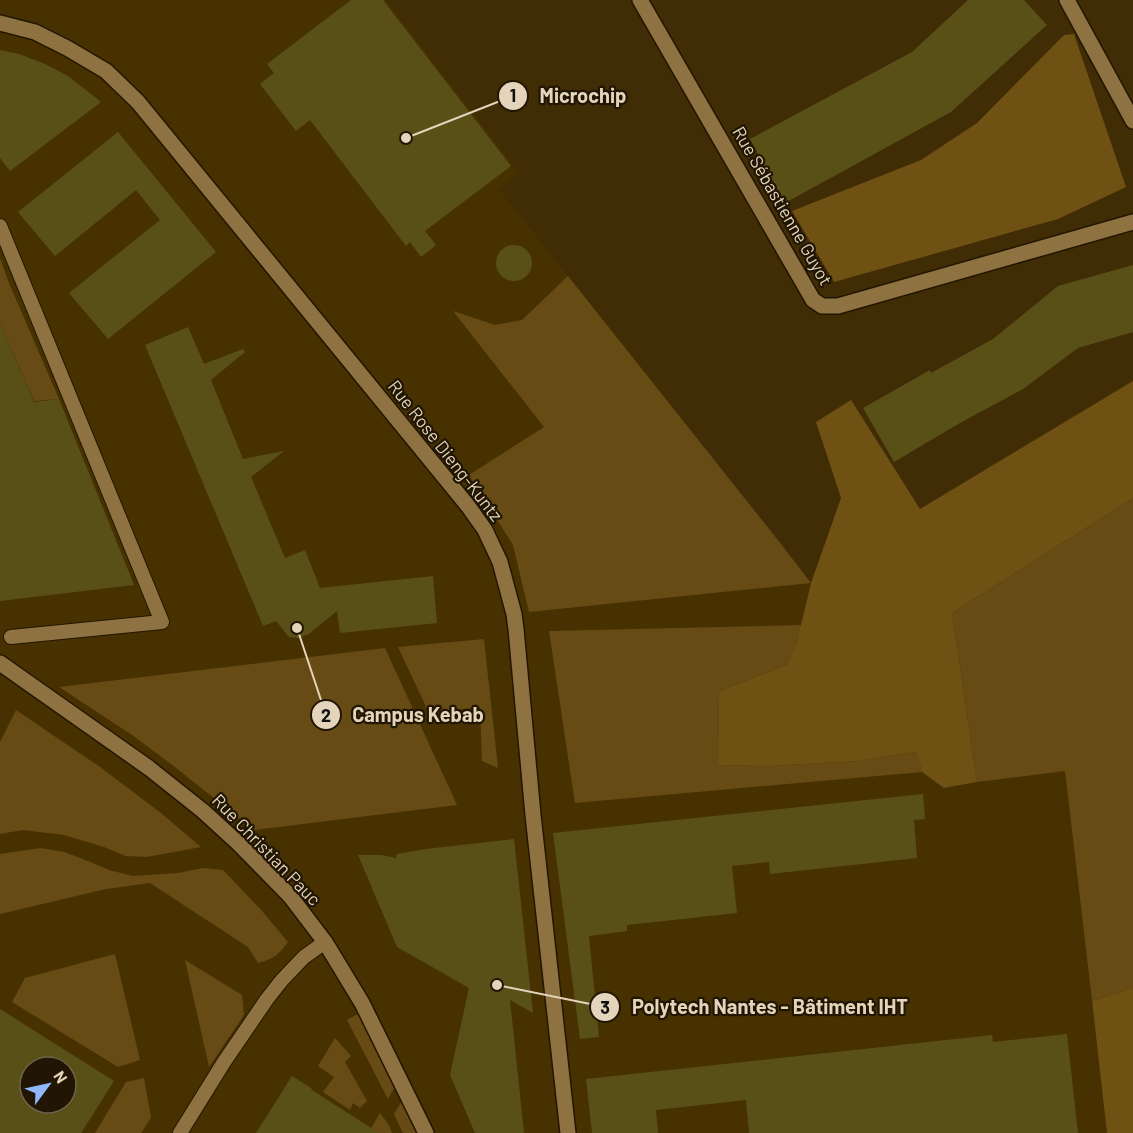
<svg xmlns="http://www.w3.org/2000/svg" width="1133" height="1133" font-family="Barlow,sans-serif">
  <style>
    .built { fill: #483101; fill-rule: evenodd }
    .green { fill: #674b15 }
    .forest { fill: #6f5113 }
    .building { fill: #595018; fill-rule: evenodd }
    .lines { fill: none; stroke-linecap: round; stroke-linejoin: round }
    .service-casing { stroke: #231600; stroke-width: 16 }
    .pedestrian-casing { stroke: #231600; stroke-width: 18 }
    .minor-casing { stroke: #231600; stroke-width: 18 }
    .service { stroke: #8e7241; stroke-width: 14 }
    .pedestrian { stroke: #8e7241; stroke-width: 15 }
    .minor { stroke: #8e7241; stroke-width: 15 }
    .labels { text-anchor: middle; stroke-width: 4.5; stroke-linejoin: round; paint-order: stroke }
    .street-label { font-size: 18px; fill: #e3d4bb; stroke: #211603 }
    .leader { fill: none; stroke: #e3d4bb; stroke-width: 2 }
    .callout-dot { fill: #e3d4bb; stroke: #211603; stroke-width: 2 }
    .mark-label { font-size: 18px; text-anchor: middle; font-weight: bold; fill: #111 }
    .callout-label { font-size: 20px; text-anchor: middle; font-weight: bold; fill: #e3d4bb; stroke: #211603; stroke-width: 4.5; stroke-linejoin: round; paint-order: stroke }
  </style>
  <rect width="100%" height="100%" fill="#402c05"/>
  <path class="built" d="M0,0H386L519,173L499,189L811,583L802,625L550,632L922,772L944,788L977,782L1065,771L1107,1133H0ZM30,1067H66V1103H30Z"/>
  <g class="green">
    <polygon points="0,258 9,283 59,399 34,401 0,323"/>
    <polygon points="568,276 781,544 811,583 529,612 513,545 469,475 544,427 453,311 495,325 522,320"/>
    <polygon points="1133,498 1133,988 1092,1001 1065,771 977,782 952,613"/>
    <polygon points="802,625 797,642 787,665 719,691 718,765 768,766 858,761 916,752 922,772 575,803 549,631"/>
    <polygon points="484,639 498,768 482,761 480,707 429,713 398,647"/>
    <polygon points="385,648 457,805 254,830 171,764 132,735 59,687"/>
    <polygon points="16,710 100,767 161,813 201,847 147,857 126,856 104,847 64,835 23,830 0,834 0,742"/>
    <path d="M41,848L64,852L83,859L109,870L133,876L178,873L203,868L223,870L262,911L288,942C278,955 274,959 258,963L248,947L150,883L106,889L0,914V854Z"/>
    <polygon points="115,954 140,1060 118,1067 12,1002 25,978"/>
    <polygon points="185,960 242,995 244,1015 209,1067"/>
    <polygon points="361,1012 397,1083 388,1099 347,1020"/>
    <polygon points="335,1038 351,1056 345,1062 367,1101 360,1108 353,1103 350,1110 323,1092 334,1077 318,1066"/>
    <polygon points="144,1078 151,1118 141,1133 95,1133 126,1082"/>
    <polygon points="404,1098 421,1133 403,1133 394,1114"/>
    <polygon points="380,1113 389,1125 392,1133 368,1133"/>
  </g>
  <g class="forest">
    <polygon points="1074,34 1126,187 1058,219 834,282 792,211 921,160 977,123 1064,35"/>
    <polygon points="1133,381 1133,498 952,613 977,782 944,788 922,772 916,752 858,761 768,766 718,765 719,691 787,665 797,642 811,583 841,498 816,422 851,400 920,509"/>
    <polygon points="1133,988 1133,1133 1107,1133 1092,1001"/>
  </g>
  <g class="building">
    <polygon points="351,0 383,0 511,166 425,231 436,245 421,257 410,242 406,246 310,120 296,131 260,84 274,73 267,64"/>
    <polygon points="968,0 1024,0 1047,25 951,112 785,203 750,139 912,52"/>
    <polygon points="0,50 19,54 45,64 68,76 101,102 10,171 0,158"/>
    <polygon points="118,132 216,252 108,339 69,293 160,220 136,190 55,256 18,212"/>
    <circle cx="514" cy="263" r="18"/>
    <polygon points="1133,265 1133,332 1078,348 1023,389 960,423 894,462 863,408 930,370 931,373 993,339 1058,286"/>
    <polygon points="0,323 34,402 59,399 134,585 0,601"/>
    <polygon points="188,327 204,364 243,349 245,352 211,380 243,459 284,451 251,477 285,558 305,550 320,588 433,576 437,623 340,633 337,611 309,634 298,638 289,637 276,621 263,626 145,345"/>
    <polygon points="923,794 925,819 914,820 917,858 770,874 769,862 732,866 737,913 627,925 627,931 589,936 599,1037 580,1039 553,833"/>
    <polygon points="514,839 533,1013 510,1000 524,1133 475,1133 450,1075 469,988 397,947 358,855 381,855 396,858 397,854 426,849"/>
    <path d="M0,1009L114,1081L81,1133H0ZM30,1067H66V1103H30Z"/>
    <polygon points="1067,1034 1078,1133 749,1133 746,1100 656,1110 658,1133 592,1133 586,1079 992,1035 993,1042"/>
    <polygon points="292,1076 311,1088 312,1090 379,1133 256,1133"/>
  </g>
  <g class="lines">
    <g class="service-casing">
      <g id="service">
        <polyline points="0,226 162,622 11,637"/>
        <polyline points="180,1133 224,1062 267,999 282,980 304,957 325,942"/>
      </g>
    </g>
    <g class="pedestrian-casing">
      <polyline id="pedestrian" points="0,663 149,768 203,811 238,843 290,896"/>
    </g>
    <g class="minor-casing">
      <g id="minor">
        <polyline points="640,0 813,300 822,306 838,306 1133,222"/>
        <polyline points="1067,0 1133,121"/>
        <polyline points="0,23 35,32 67,48 106,71 138,102 468,506 485,530 500,562 514,614 516,629 533,815 568,1133"/>
        <polyline points="290,896 325,942 362,1003 426,1133"/>
      </g>
    </g>
    <use href="#service" class="service"/>
    <use href="#pedestrian" class="pedestrian"/>
    <use href="#minor" class="minor"/>
  </g>
  <g class="labels">
    <g class="street-label">
      <text transform="translate(782 206) rotate(60)" y="6">Rue Sébastienne Guyot</text>
      <text transform="translate(445 451) rotate(52)" y="6">Rue Rose Dieng-Kuntz</text>
      <text transform="translate(266 850) rotate(46)" y="6">Rue Christian Pauc</text>
    </g>
  </g>
  <path class="leader" d="M406 138L513 96M297 628L326 715M497 985L605 1007"/>
  <g class="callout-dot">
    <circle cx="406" cy="138" r="6"/>
    <circle cx="297" cy="628" r="6"/>
    <circle cx="497" cy="985" r="6"/>
    <circle cx="513" cy="96" r="15"/>
    <circle cx="326" cy="715" r="15"/>
    <circle cx="605" cy="1007" r="15"/>
  </g>
  <g class="mark-label">
    <text x="513" y="102">1</text>
    <text x="326" y="722">2</text>
    <text x="605" y="1014">3</text>
  </g>
  <g class="callout-label">
    <text x="583" y="103">Microchip</text>
    <text x="418" y="722">Campus Kebab</text>
    <text x="770" y="1014">Polytech Nantes - Bâtiment IHT</text>
  </g>
  <g transform="translate(48 1085) rotate(57)"><circle r="28" fill="#211603" stroke="#6f624d" stroke-width="1.5"/>
  <path d="M0-4.5L10 22L0 15L-10 22Z" fill="#8fb8fd"/>
  <text y="-9" font-size="16" font-weight="bold" text-anchor="middle" fill="#e3d4bb">N</text>
  </g>
</svg>
